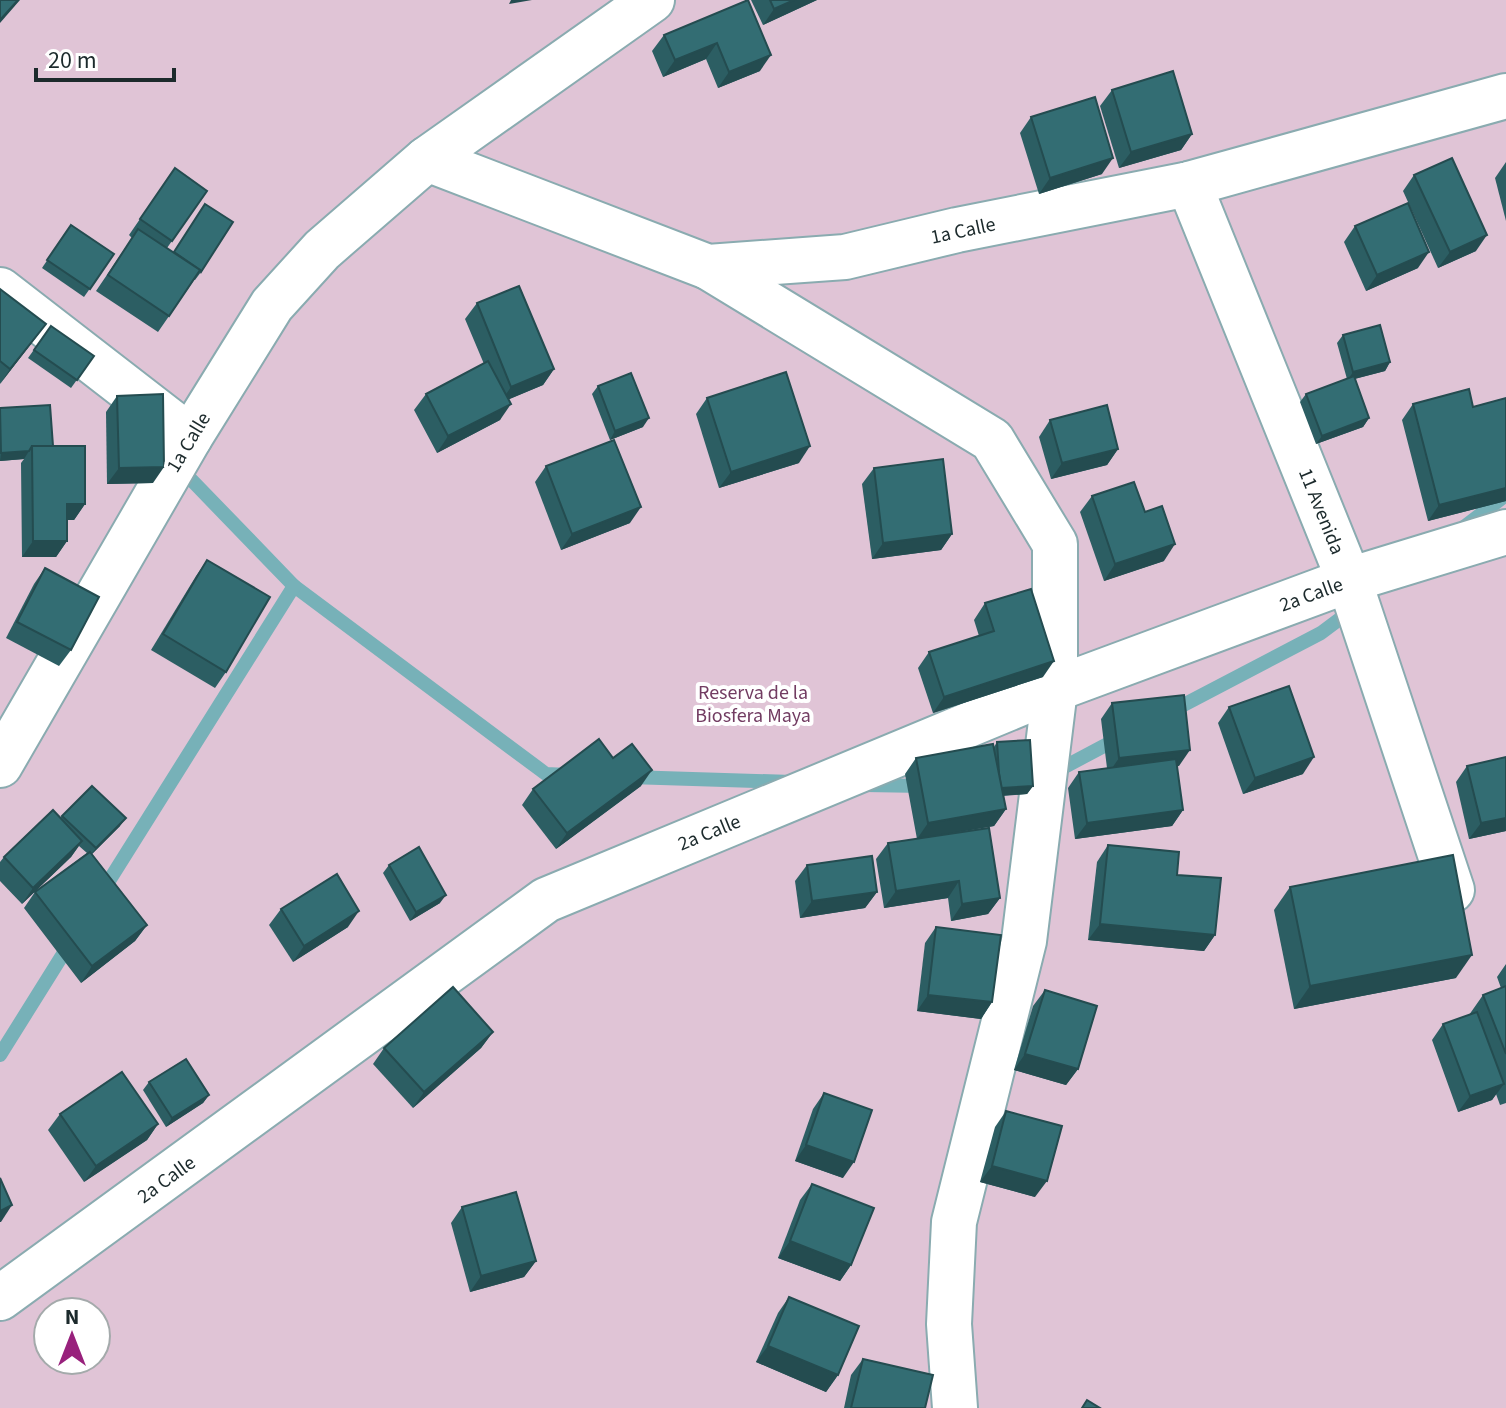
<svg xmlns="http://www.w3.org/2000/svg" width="1506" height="1408" font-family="'Source Sans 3',sans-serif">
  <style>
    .green { fill: #e0c4d6; fill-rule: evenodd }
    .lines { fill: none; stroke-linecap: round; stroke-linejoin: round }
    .stream { stroke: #77b1b8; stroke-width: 14 }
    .minor-casing { stroke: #8aabb0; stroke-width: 48 }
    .minor { stroke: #fff; stroke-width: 44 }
    .wall { fill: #2c5e63 }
    .shaded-wall { fill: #244c50 }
    .building { fill: #336d73; stroke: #244c50; stroke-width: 2 }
    .labels { text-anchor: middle; stroke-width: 8; stroke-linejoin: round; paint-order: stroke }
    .street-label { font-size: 20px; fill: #1c2a2c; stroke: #fff }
    .park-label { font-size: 20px; fill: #723c62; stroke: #fff }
  </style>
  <rect width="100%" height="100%" fill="#e6fbfd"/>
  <path class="green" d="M0,0H1506V1408H0ZM48,1312H96V1360H48Z"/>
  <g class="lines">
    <g class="stream">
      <polyline points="178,466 294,586 546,774 568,775"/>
      <polyline points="1460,530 1506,495"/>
      <polyline points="1170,712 1321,633 1353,609"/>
      <polyline points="1053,773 1119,738"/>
      <polyline points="629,777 792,782"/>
      <polyline points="865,785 924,786"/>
      <polyline points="102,892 294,586"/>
      <polyline points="0,1055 70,943"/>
    </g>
    <g class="minor-casing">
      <g id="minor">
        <polyline points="427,159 708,267 845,257 957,230 1189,184 1506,96"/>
        <polyline points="1189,184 1349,580 1452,890"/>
        <polyline points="708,267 992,440 1055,544 1055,689 1024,941 954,1222 949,1324 955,1408"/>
        <polyline points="0,290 190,437"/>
        <polyline points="0,765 190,437 272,305 322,250 427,159 652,0"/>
        <polyline points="0,1298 546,900 1055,689 1349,580 1506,532"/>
      </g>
    </g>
    <use href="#minor" class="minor"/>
  </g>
  <g class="wall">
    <polygon points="748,0 760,71 718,88 706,59 663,77 652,51 664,35"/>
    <polygon points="751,0 817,0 763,25"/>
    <polygon points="1112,90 1192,134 1181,150 1119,168 1100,106"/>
    <polygon points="1031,117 1102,174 1039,194 1020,133"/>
    <polygon points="1506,162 1506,221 1495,178"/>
    <polygon points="175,168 207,191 167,248 201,272 195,280 194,280 158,332 96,291 132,238 129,235"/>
    <polygon points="1414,175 1476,251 1438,268 1403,191"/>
    <polygon points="71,225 114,254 84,297 42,268"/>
    <polygon points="1355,226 1418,268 1366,291 1344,242"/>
    <polygon points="0,289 46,324 0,384"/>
    <polygon points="477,303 554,369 543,385 509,399 500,420 437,453 414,410 426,394 484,364 465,319"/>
    <polygon points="51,326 94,356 71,388 28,358"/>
    <polygon points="1343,335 1390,362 1385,371 1354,379 1369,418 1363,427 1316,444 1300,402 1306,394 1347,379 1337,343"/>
    <polygon points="598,386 643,427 610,440 592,394"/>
    <polygon points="117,396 153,483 107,484 106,412"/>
    <polygon points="707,398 799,463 719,488 696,414"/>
    <polygon points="1506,398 1506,501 1428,521 1402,420 1413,404 1473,407"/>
    <polygon points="0,408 53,446 85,504 74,520 67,520 67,541 56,557 22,557 21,463 24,459 0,461"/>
    <polygon points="1050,420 1118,449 1107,465 1051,479 1039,437"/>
    <polygon points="546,466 630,523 561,550 535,482"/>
    <polygon points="874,468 952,534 941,550 872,559 862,484"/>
    <polygon points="1092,496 1145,512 1164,561 1104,581 1080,512"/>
    <polygon points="207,560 226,672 215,688 151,650 196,576"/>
    <polygon points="45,568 71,650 59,666 6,638 34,584"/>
    <polygon points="985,603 1043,677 933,713 918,668 929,652 979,636 974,620"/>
    <polygon points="1112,703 1179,766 1177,766 1183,810 1172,826 1075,839 1068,788 1079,772 1107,768 1101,719"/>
    <polygon points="1229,707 1303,774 1243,794 1218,723"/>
    <polygon points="997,742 1033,786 1027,794 1003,796 1006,809 994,826 942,835 1000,898 988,914 951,921 948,898 884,908 876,859 888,843 917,839 905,774 916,758 994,747"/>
    <polygon points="1506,757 1506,831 1469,839 1456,782 1467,766"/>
    <polygon points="613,758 641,786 556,849 522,805 533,789"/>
    <polygon points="62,816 120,826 92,854 147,925 135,941 81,983 24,908 35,892 87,853 79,846 71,857 22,904 0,881 0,862 4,857"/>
    <polygon points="1108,845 1177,875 1215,935 1204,951 1088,940 1097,862"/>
    <polygon points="389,865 440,903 410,921 383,873"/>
    <polygon points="807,865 877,892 865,908 800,918 795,881"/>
    <polygon points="1290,887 1456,978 1294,1009 1274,910"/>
    <polygon points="281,909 348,927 293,962 269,925"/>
    <polygon points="936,927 992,1002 981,1019 917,1011 925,943"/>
    <polygon points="1506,964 1506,1103 1500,1105 1496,1094 1492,1100 1458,1112 1432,1040 1443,1024 1469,1015 1483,995 1501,988 1497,977"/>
    <polygon points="1045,990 1078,1069 1066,1085 1014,1070 1033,1006"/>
    <polygon points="493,1032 481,1048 413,1108 373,1064 384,1048"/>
    <polygon points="149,1082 209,1095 203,1103 166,1127 143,1090"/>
    <polygon points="824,1093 843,1178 795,1161 813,1109"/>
    <polygon points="1006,1111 1035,1197 980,1182 995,1127"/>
    <polygon points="60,1114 158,1124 147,1140 84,1182 48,1130"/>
    <polygon points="812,1184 851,1265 840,1281 778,1258 800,1200"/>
    <polygon points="462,1207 536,1261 524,1277 470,1292 451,1223"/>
    <polygon points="789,1297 838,1375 826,1392 756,1362 778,1313"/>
    <polygon points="863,1359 925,1408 844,1408 851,1375"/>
  </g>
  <g class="shaded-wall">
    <polygon points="18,0 20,0 0,23 0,20"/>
    <polygon points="511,0 532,0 509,4"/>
    <polygon points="794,0 817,0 763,25 774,9"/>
    <polygon points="717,43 706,59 663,77 675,60"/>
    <polygon points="771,55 760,71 718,88 729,72"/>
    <polygon points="1192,134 1181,150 1119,168 1131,152"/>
    <polygon points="1113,158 1102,174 1039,194 1050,178"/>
    <polygon points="1487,235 1476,251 1438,268 1450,252"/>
    <polygon points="1429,252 1418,268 1366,291 1377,275"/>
    <polygon points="46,324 34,340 0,384 10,369"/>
    <polygon points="1390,362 1385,371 1347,381 1353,372"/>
    <polygon points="554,369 543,385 500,403 511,387"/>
    <polygon points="511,404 500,420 437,453 448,436"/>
    <polygon points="649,418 643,427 610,440 615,431"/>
    <polygon points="1369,418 1363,427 1316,444 1322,436"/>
    <polygon points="810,446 799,463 719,488 731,472"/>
    <polygon points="1118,449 1107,465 1051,479 1062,463"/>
    <polygon points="29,451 24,459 0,461 1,453"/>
    <polygon points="164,467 153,483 107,484 119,468"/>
    <polygon points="1506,488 1506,501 1428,521 1439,505"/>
    <polygon points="67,504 85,504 74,520 56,520"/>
    <polygon points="641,507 630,523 561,550 572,534"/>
    <polygon points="952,534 941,550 872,559 883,543"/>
    <polygon points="33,541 67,541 56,557 22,557"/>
    <polygon points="1175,544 1164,561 1104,581 1115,564"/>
    <polygon points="1054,661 1043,677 933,713 944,697"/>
    <polygon points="1190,750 1179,766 1108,774 1119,758"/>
    <polygon points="1314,757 1303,774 1243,794 1255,778"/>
    <polygon points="652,770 641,786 556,849 567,833"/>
    <polygon points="1033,786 1027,794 993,796 999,788"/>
    <polygon points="1006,809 994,826 917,839 928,823"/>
    <polygon points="1183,810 1172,826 1075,839 1087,823"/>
    <polygon points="126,818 120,826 90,856 96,848"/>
    <polygon points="1506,818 1506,831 1469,839 1481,823"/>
    <polygon points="82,841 71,857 22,904 33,888"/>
    <polygon points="959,881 948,898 884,908 896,891"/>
    <polygon points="877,892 865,908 800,918 812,901"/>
    <polygon points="446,895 440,903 410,921 416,912"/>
    <polygon points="1000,898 988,914 951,921 962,904"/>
    <polygon points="359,911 348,927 293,962 304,946"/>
    <polygon points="1100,924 1215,935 1204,951 1088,940"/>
    <polygon points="147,925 135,941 81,983 92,966"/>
    <polygon points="1472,955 1456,978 1294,1009 1310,986"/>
    <polygon points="928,995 992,1002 981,1019 917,1011"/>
    <polygon points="493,1032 481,1048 413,1108 424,1092"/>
    <polygon points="1025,1054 1078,1069 1066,1085 1014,1070"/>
    <polygon points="1504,1084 1492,1100 1458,1112 1470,1096"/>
    <polygon points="209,1095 203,1103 166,1127 172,1118"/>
    <polygon points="158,1124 147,1140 84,1182 96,1166"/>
    <polygon points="806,1145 854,1162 843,1178 795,1161"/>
    <polygon points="992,1166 1047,1181 1035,1197 980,1182"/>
    <polygon points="12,1205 1,1222 0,1222 0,1211"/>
    <polygon points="790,1241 851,1265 840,1281 778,1258"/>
    <polygon points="536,1261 524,1277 470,1292 481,1276"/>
    <polygon points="768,1346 838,1375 826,1392 756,1362"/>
  </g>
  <g class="building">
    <polygon points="0,0 18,0 0,20"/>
    <polygon points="748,0 771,55 729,72 717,43 675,60 664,35"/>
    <polygon points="770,0 794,0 774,9"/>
    <polygon points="1173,71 1192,134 1131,152 1112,90"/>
    <polygon points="1095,97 1113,158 1050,178 1031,117"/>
    <polygon points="1452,158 1487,235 1450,252 1414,175"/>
    <polygon points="175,168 207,191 172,241 140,219"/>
    <polygon points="1408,203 1429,252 1377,275 1355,226"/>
    <polygon points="205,204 233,222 201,272 200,270 174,252"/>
    <polygon points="71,225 114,254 90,289 47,260"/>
    <polygon points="138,229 200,270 169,316 108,275"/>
    <polygon points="519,286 554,369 511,387 477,303"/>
    <polygon points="0,289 46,324 10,369 0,361"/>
    <polygon points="1380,325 1390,362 1353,372 1343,335"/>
    <polygon points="51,326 94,356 77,380 34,350"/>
    <polygon points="488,361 511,404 448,436 426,394"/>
    <polygon points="786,372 810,446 731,472 707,398"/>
    <polygon points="631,373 649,418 615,431 598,386"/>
    <polygon points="1354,376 1369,418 1322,436 1306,394"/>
    <polygon points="1469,389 1473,407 1506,398 1506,488 1439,505 1413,404"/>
    <polygon points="163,394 164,467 119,468 117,396"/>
    <polygon points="50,405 53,446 32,446 29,451 1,453 0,408"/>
    <polygon points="1107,405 1118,449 1062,463 1050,420"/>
    <polygon points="614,440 641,507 572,534 546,466"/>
    <polygon points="32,446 85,446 85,504 67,504 67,541 33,541"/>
    <polygon points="943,459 952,534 883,543 874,468"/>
    <polygon points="1134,482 1145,512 1162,506 1175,544 1115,564 1092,496"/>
    <polygon points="207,560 270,597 226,672 163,634"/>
    <polygon points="45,568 99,597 71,650 17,622"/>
    <polygon points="1031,589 1054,661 944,697 929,652 994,631 985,603"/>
    <polygon points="1289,686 1314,757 1255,778 1229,707"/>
    <polygon points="1184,695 1190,750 1119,758 1112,703"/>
    <polygon points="599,739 613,758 632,744 652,770 567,833 533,789"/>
    <polygon points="1030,740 1033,786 1001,788 999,773 997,742"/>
    <polygon points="993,744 1006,809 928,823 916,758"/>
    <polygon points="1506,757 1506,818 1481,823 1467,766"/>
    <polygon points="1176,759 1183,810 1087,823 1079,772"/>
    <polygon points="92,786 126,818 96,848 62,816"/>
    <polygon points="53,810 82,841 33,888 4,857"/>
    <polygon points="989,828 1000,898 962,904 959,881 896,891 888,843"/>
    <polygon points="1108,845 1179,852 1177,875 1221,878 1215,935 1100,924"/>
    <polygon points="419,847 446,895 416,912 389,865"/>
    <polygon points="90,852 147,925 92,966 35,892"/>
    <polygon points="1453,855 1472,955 1310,986 1290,887"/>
    <polygon points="872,856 877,892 812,901 807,865"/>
    <polygon points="337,874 359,911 304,946 281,909"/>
    <polygon points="936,927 1001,935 992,1002 928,995"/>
    <polygon points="1506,986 1506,1054 1483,995"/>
    <polygon points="453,987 493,1032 424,1092 384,1048"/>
    <polygon points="1045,990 1097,1006 1078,1069 1025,1054"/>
    <polygon points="1477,1012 1504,1084 1470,1096 1443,1024"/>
    <polygon points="186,1059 209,1095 172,1118 149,1082"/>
    <polygon points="122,1072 158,1124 96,1166 60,1114"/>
    <polygon points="824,1093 872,1110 854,1162 806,1145"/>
    <polygon points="1006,1111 1062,1126 1047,1181 992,1166"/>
    <polygon points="0,1178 12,1205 0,1211"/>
    <polygon points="812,1184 874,1208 851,1265 790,1241"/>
    <polygon points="516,1192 536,1261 481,1276 462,1207"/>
    <polygon points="789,1297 859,1326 838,1375 768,1346"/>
    <polygon points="863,1359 933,1375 925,1408 851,1408"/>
    <polygon points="1087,1400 1100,1408 1082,1408"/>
  </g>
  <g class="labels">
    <g class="street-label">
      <text transform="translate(963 230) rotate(-12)" y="7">1a Calle</text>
      <text transform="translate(188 442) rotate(-59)" y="7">1a Calle</text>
      <text transform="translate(1322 511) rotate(68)" y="7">11 Avenida</text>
      <text transform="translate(1311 594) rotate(-20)" y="7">2a Calle</text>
      <text transform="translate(709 832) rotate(-22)" y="7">2a Calle</text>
      <text transform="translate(166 1179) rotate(-36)" y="7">2a Calle</text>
    </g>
    <g class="park-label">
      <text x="753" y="699">Reserva de la<tspan x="753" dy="23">Biosfera Maya</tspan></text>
    </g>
  </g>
  <g transform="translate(72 1336)"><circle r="38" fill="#ffffff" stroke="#a4aaab" stroke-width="2"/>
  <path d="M0-6L14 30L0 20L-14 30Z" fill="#98217c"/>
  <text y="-12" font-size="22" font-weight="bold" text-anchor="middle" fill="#1c2a2c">N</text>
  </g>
  <path d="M36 68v12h138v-12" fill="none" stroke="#1c2a2c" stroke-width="4"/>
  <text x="48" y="68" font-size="24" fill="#1c2a2c" stroke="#ffffff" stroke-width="6" paint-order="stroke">20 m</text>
</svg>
